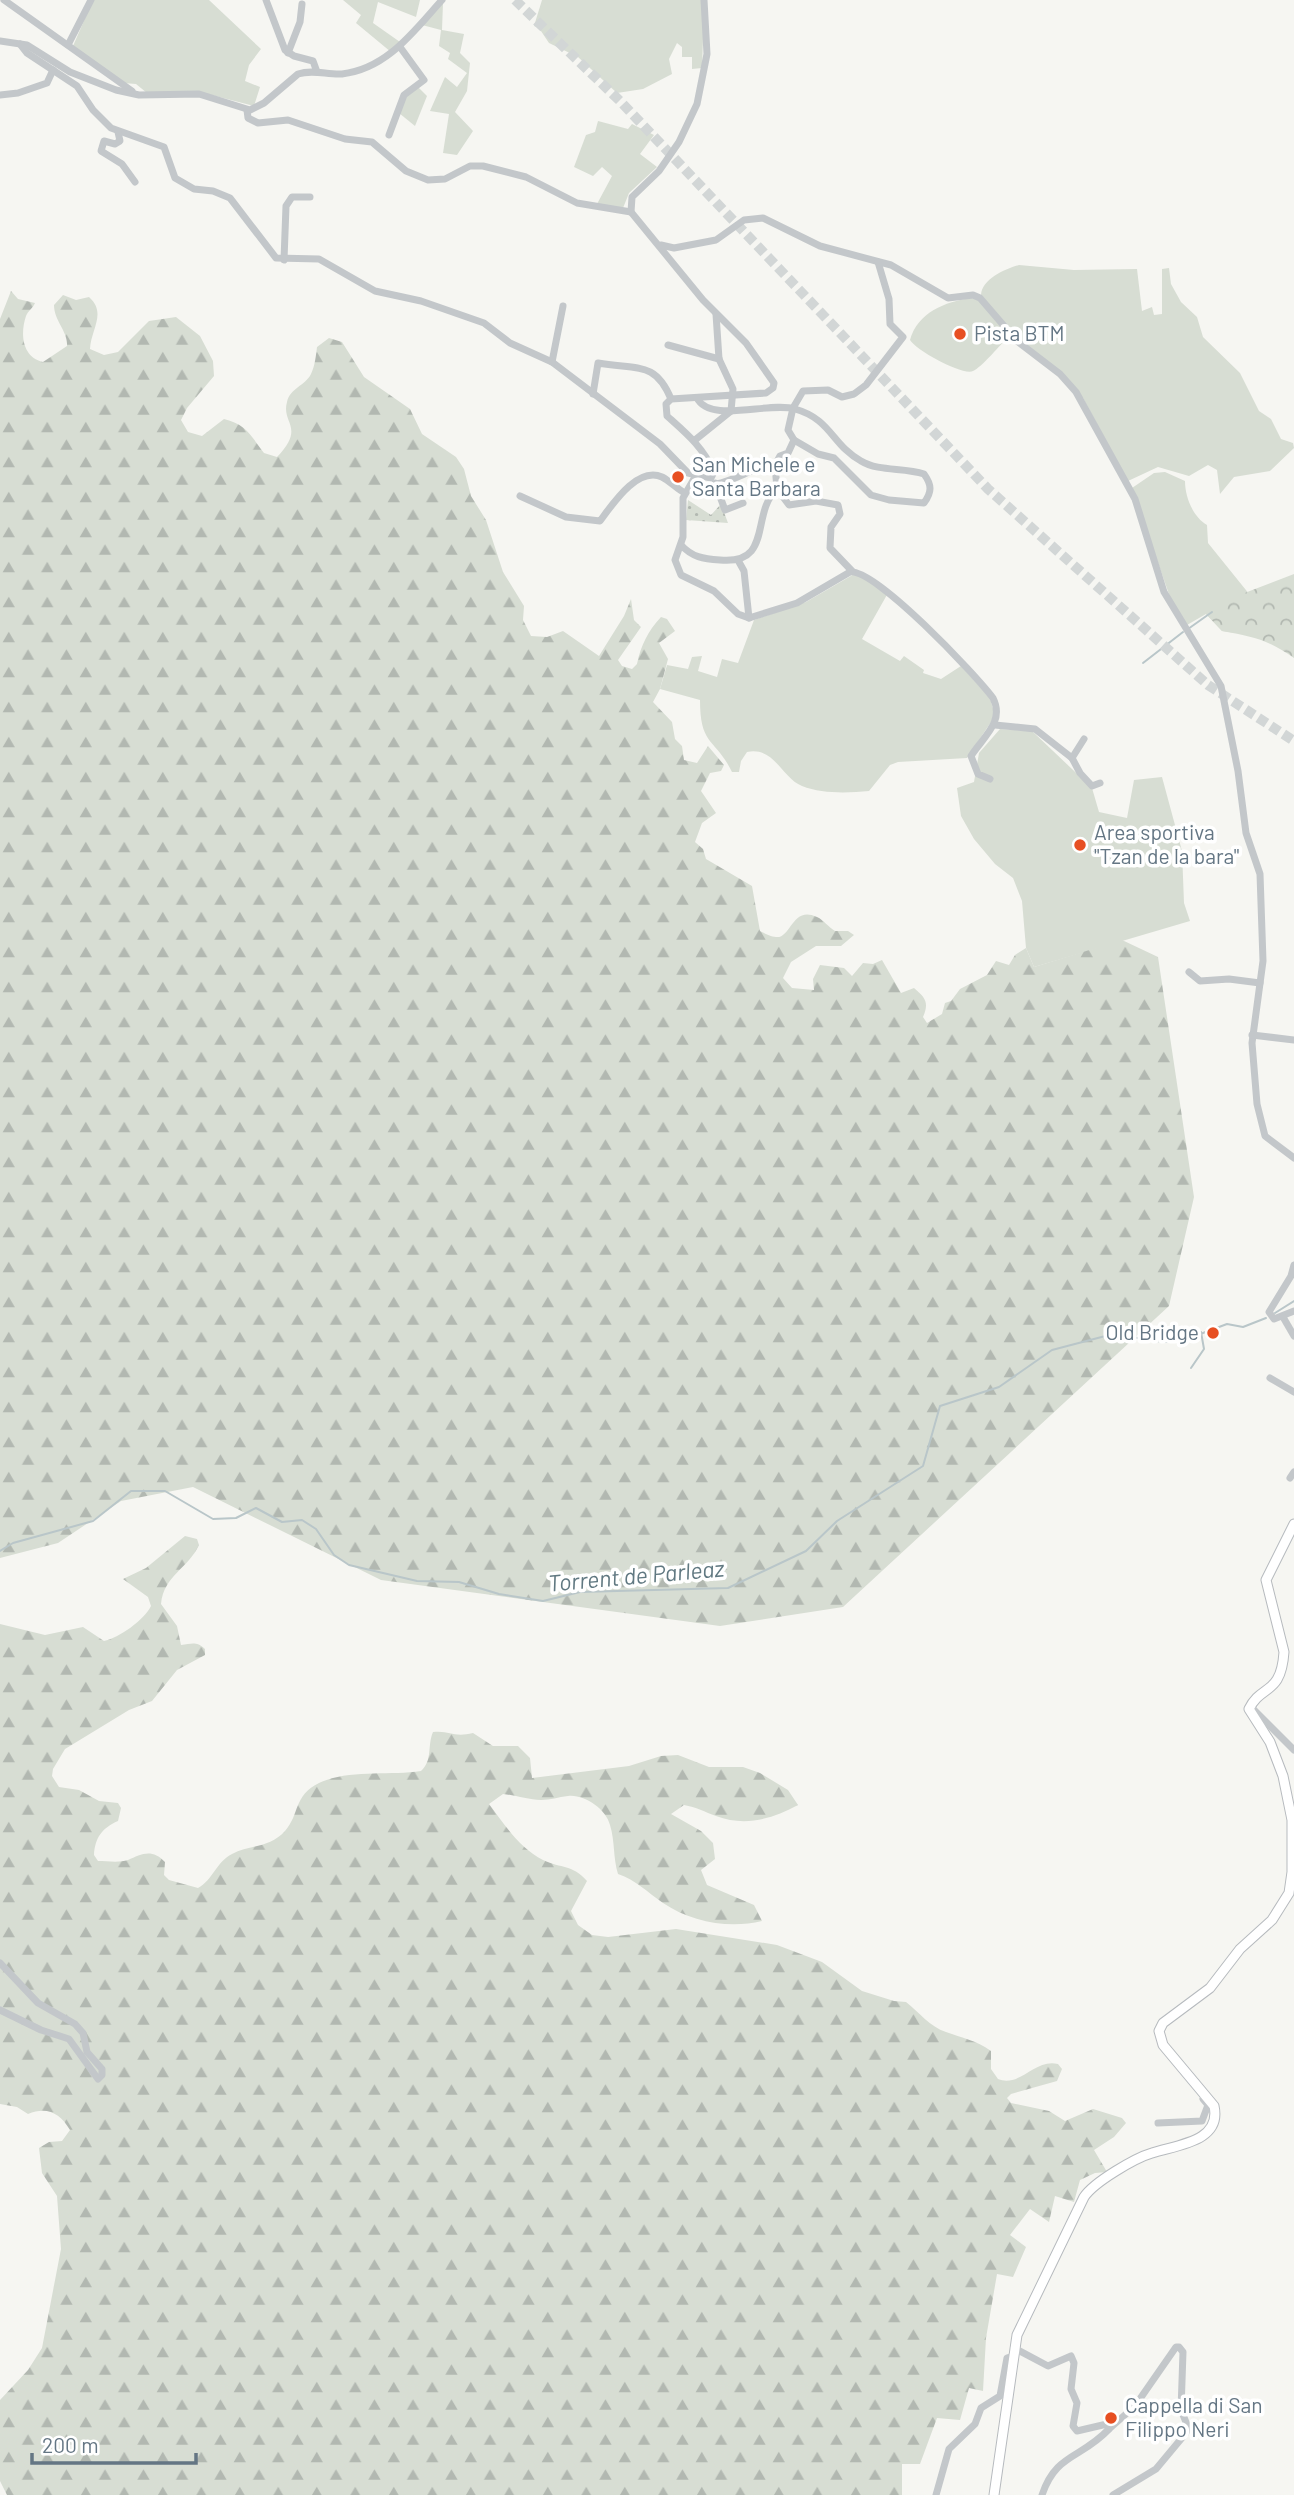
<svg xmlns="http://www.w3.org/2000/svg" width="1294" height="2495" font-family="Barlow,sans-serif">
  <style>
    .grass { fill: #d7ddd3 }
    .forest { fill: url(#forest-firs) }
    .park { fill: url(#park-crowns) }
    .garden { fill: url(#garden-dots) }
    .lines { fill: none; stroke-linecap: round; stroke-linejoin: round }
    .stream { stroke: #b9c6c9; stroke-width: 2 }
    .highway-tunnel { stroke: #d2d6d6; stroke-width: 10; stroke-dasharray: 10 5; stroke-linecap: butt }
    .major-casing { stroke: #b6babe; stroke-width: 11 }
    .minor { stroke: #c3c7ca; stroke-width: 7 }
    .major { stroke: #fff; stroke-width: 9 }
    .poi-dot { fill: #e74f22; stroke: #fff; stroke-width: 2.5 }
    .labels { text-anchor: middle; stroke-width: 7; stroke-linejoin: round; paint-order: stroke }
    .poi-label { font-size: 21px; fill: #647684; stroke: #fff; text-anchor: start }
    .water-label { font-size: 23px; font-style: italic; fill: #607881; stroke: #fff }
  </style>
  <defs>
    <pattern id="forest-firs" width="22" height="20" patternUnits="userSpaceOnUse" patternTransform="scale(1.75)"><rect width="22" height="20" fill="#d7ddd3"/><path d="M5 1l3.5 6h-7zM16 11l3.5 6h-7z" fill="#b2b8b1"/></pattern>
    <pattern id="park-crowns" width="20" height="18" patternUnits="userSpaceOnUse" patternTransform="scale(1.75)"><rect width="20" height="18" fill="#d7ddd3"/><path d="M2 6a3 3 0 1 1 6 0M12 15a3 3 0 1 1 6 0" fill="none" stroke="#b2b8b1"/></pattern>
    <pattern id="garden-dots" width="8" height="8" patternUnits="userSpaceOnUse" patternTransform="scale(1.75)"><rect width="8" height="8" fill="#d7ddd3"/><path d="M2 2h.1M6 6h.1" fill="none" stroke="#b2b8b1" stroke-width="1.8" stroke-linecap="round"/></pattern>
  </defs>
  <rect width="100%" height="100%" fill="#f6f6f2"/>
  <g class="grass">
    <polygon points="93,0 209,0 261,49 249,65 245,81 260,87 254,106 200,92 147,93 136,84 123,83 73,46"/>
    <polygon points="343,0 420,0 416,17 378,2 373,23 400,42 391,52 356,23 361,15"/>
    <polygon points="542,0 701,0 704,9 702,68 692,69 692,57 682,57 682,47 677,43 669,59 672,74 643,89 617,93 578,57 549,43 539,28 534,26"/>
    <polygon points="443,3 442,30 464,34 460,53 470,63 467,91 455,112 473,131 457,155 443,153 449,114 430,111 445,77 457,87 467,73 448,59 450,53 439,46 441,30 422,25"/>
    <polygon points="417,86 427,96 415,126 399,113 407,95"/>
    <polygon points="598,121 628,129 632,124 654,135 640,154 657,167 629,193 623,208 597,204 612,176 602,167 593,176 574,167 586,135 595,132"/>
    <path d="M1019,265L1074,270L1137,269L1142,311L1152,307L1154,315L1162,314V269L1169,268L1171,284L1181,302L1197,317L1203,337L1240,373L1259,411L1271,419L1281,439L1293,443L1294,448L1270,471L1234,477L1220,494L1217,470L1208,465L1189,476L1158,467L1128,481L1083,398L1019,340L981,295C982,279 1005,269 1019,265Z"/>
    <path d="M971,298L980,300L1009,336C1001,344 981,368 973,371C963,376 917,351 910,340C918,312 945,302 971,298Z"/>
    <path d="M1165,472L1185,481C1185,497 1193,517 1207,525L1208,543L1258,605L1274,643L1251,635L1222,631L1206,614L1187,625L1171,600L1132,488L1154,473Z"/>
    <path d="M856,573L888,593L862,639L900,661L904,656L924,670L923,673L941,679L961,666L990,698L995,716L967,758L898,762L890,765L869,791C848,793 822,794 802,786C782,778 774,746 747,752L741,761L739,772H732C715,737 700,747 700,700L660,689L667,665L688,669L692,657L702,656L698,671L717,677L722,659L738,663L754,620L806,602Z"/>
    <polygon points="1000,729 1032,731 1092,788 1099,812 1127,818 1134,780 1162,777 1182,851 1184,903 1190,921 1034,967 1026,948 1022,901 1013,878 995,864 974,839 961,816 957,788 974,782 979,753"/>
  </g>
  <g class="forest">
    <path d="M11,291L18,299L35,303C33,308 28,311 26,316C20,334 22,357 43,362L67,346C68,331 54,321 54,305L63,295L76,300L89,297C107,313 91,329 90,349L104,355L118,352L149,321L176,317L200,336L213,361L214,376L187,408L181,420L188,432L202,436L224,419C246,424 251,436 264,453L277,457C306,427 281,423 287,402C290,388 305,386 311,374C315,366 316,355 317,347L329,338L342,342L364,377L410,409L422,434L456,457L464,469L471,496L486,520L503,572L524,606L523,620L531,636L547,637L563,631L599,656L624,616L631,599L634,620L641,627L618,660L622,666L632,669L637,664C641,645 648,631 661,617L667,619L675,631L659,643L668,659L660,689L653,702L672,722L675,739L682,746L684,760L697,763L708,746L724,765L721,771L710,773L701,791L716,813L702,823L695,842L703,849L706,859L752,886L760,931C764,933 771,937 776,937C791,939 792,905 817,917C824,920 828,927 835,931H848L854,935L841,946H816L791,962L783,978L792,988L814,990L813,979L820,965L844,968L852,976L863,963L873,964L882,960L901,993L914,988C926,998 929,1003 923,1017L927,1023L942,1014L945,1003L951,1001L960,989L987,975L996,961L1009,965L1015,955L1026,948L1034,967L1122,940L1158,957L1194,1197L1169,1306L843,1607L720,1626L381,1580L193,1487L121,1501L58,1543L0,1558V319Z"/>
    <path d="M185,1536L197,1539L199,1545C188,1569 164,1575 161,1604L177,1626L181,1645C192,1644 196,1641 205,1649V1655L177,1670L152,1701L129,1710L65,1749L53,1769L52,1776L59,1787L79,1790L99,1801L118,1803L121,1808L118,1821C102,1828 95,1838 94,1855L98,1861C107,1861 119,1863 128,1860C141,1854 152,1848 165,1862L164,1875L169,1880L198,1888C212,1881 217,1861 232,1854C249,1845 270,1848 285,1831C300,1814 293,1796 319,1783C349,1769 389,1776 421,1771C433,1760 427,1746 433,1732C450,1730 453,1738 473,1733L493,1746H518L530,1758L532,1778L629,1766L661,1756L678,1755L709,1767H743L760,1773L788,1790L798,1805C772,1819 745,1827 716,1816C705,1812 696,1807 684,1805L671,1814L701,1831L713,1843L715,1859L701,1870L707,1885L754,1905L762,1921C729,1929 691,1922 663,1903C647,1892 636,1880 618,1874C613,1858 615,1841 610,1825C606,1809 584,1794 568,1796C558,1797 551,1800 541,1800C528,1800 515,1795 503,1794L489,1804C504,1824 520,1849 543,1860C562,1869 572,1864 587,1881L571,1911L578,1925L592,1935L608,1937L676,1929L777,1945L822,1962L862,1991L894,2001L906,2002C919,2012 930,2027 946,2032C962,2038 976,2040 991,2051V2069L998,2079C1020,2088 1035,2058 1058,2064L1062,2069L1057,2081L1011,2094L1007,2098L1011,2103L1049,2111L1065,2121L1093,2109L1122,2118L1126,2123L1114,2137L1094,2150L1107,2172L1095,2173L1080,2180L1074,2202L1055,2196L1049,2222L1030,2209L1010,2235L1026,2247L1013,2277L997,2274L986,2338L983,2391L969,2388L960,2420L937,2418L920,2464H902V2495H7L0,2481V2400L28,2370L42,2348L61,2249L57,2196L42,2173L39,2148L49,2142L62,2141L70,2130C60,2113 47,2106 28,2114L17,2107L0,2104V1624L45,1635L83,1627L104,1641C119,1638 144,1620 151,1606L148,1597L123,1579L146,1568Z"/>
  </g>
  <path class="park" d="M1294,574V658C1267,639 1254,637 1222,631L1206,614L1242,594Z"/>
  <polygon class="garden" points="688,500 711,515 721,504 728,523 686,520"/>
  <g class="lines">
    <g class="stream">
      <polyline points="1188,629 1212,612"/>
      <polyline points="1143,663 1183,632"/>
      <polyline points="1275,1313 1294,1301"/>
      <polyline points="1179,1328 1201,1332 1204,1349 1191,1368"/>
      <polyline points="0,1551 13,1543 93,1521 131,1491 165,1491 213,1519 236,1518 256,1508 282,1522 302,1520 316,1529 334,1555 349,1565 417,1581 459,1582 499,1594 543,1601 580,1592 728,1588 806,1551 837,1521 923,1466 940,1406 999,1387 1052,1350 1113,1334 1163,1342 1187,1339 1227,1324 1243,1327 1266,1318"/>
    </g>
    <polyline class="highway-tunnel" points="515,0 620,101 988,489 1208,685 1294,741"/>
    <g class="major-casing">
      <path id="major" d="M994,2495L1017,2335L1084,2197C1094,2182 1135,2158 1152,2153C1176,2145 1222,2142 1214,2106L1163,2045L1159,2031L1163,2023L1210,1988L1240,1949L1272,1920L1289,1893L1292,1872V1820L1283,1776L1270,1742L1249,1709C1261,1684 1281,1696 1284,1652L1266,1580L1294,1524"/>
    </g>
    <g class="minor">
      <polyline points="4,0 132,91"/>
      <polyline points="266,0 285,50 294,56 313,61 317,72"/>
      <path d="M0,41L27,45L70,72L116,90L139,95L199,94L250,110L264,103L298,74C313,69 327,75 342,74C387,69 414,31 442,0"/>
      <path d="M20,44L27,53L77,86L93,110L111,128L164,147L175,178L194,189L213,191L230,198L276,258L319,259L375,291L421,301L484,323L510,343L552,362L660,444L688,473L711,478L714,472C703,447 687,434 667,416L666,404L671,399L766,393L773,388L774,383L746,343L703,300L631,212L632,197L659,171L679,142L697,104L707,54L704,0"/>
      <polyline points="68,45 91,0"/>
      <polyline points="288,53 300,22 302,4"/>
      <polyline points="0,95 18,93 47,83 53,70"/>
      <polyline points="247,110 248,118 258,123 288,120 345,139 372,142 406,171 428,180 445,179 470,166 483,166 526,177 577,203 631,212"/>
      <polyline points="118,132 120,141 115,144 104,141 101,151 122,164 135,182"/>
      <polyline points="389,135 404,95 424,80 400,47"/>
      <polyline points="661,245 674,248 716,240 744,220 763,218 820,246 891,265 948,298 973,295 980,298 1017,341 1060,374 1076,392 1135,499 1164,592 1221,686 1238,771 1246,833 1260,874 1263,961 1252,1043 1257,1104 1265,1136 1294,1158"/>
      <polyline points="284,260 286,206 292,197 310,197"/>
      <polyline points="716,314 719,359 733,389 731,411"/>
      <polyline points="668,345 719,359"/>
      <polyline points="552,362 563,306"/>
      <path d="M593,394L598,363C636,370 655,360 671,399"/>
      <path d="M697,398C710,424 770,401 795,409C831,419 832,445 861,461C879,472 904,467 924,474C932,485 932,492 924,503L889,500L871,495L834,458L818,454L794,440"/>
      <polyline points="695,440 731,411"/>
      <path d="M695,477L683,498V537L675,560L681,575L714,591L738,614L749,618L797,603L850,572C875,568 975,674 993,698C1005,722 983,737 971,756L978,774L990,779"/>
      <polyline points="715,483 725,510 743,503"/>
      <path d="M716,484C736,481 758,464 775,465"/>
      <path d="M520,496L566,517L600,521C612,505 637,466 662,477C670,481 677,489 685,493"/>
      <path d="M681,545C692,557 703,559 720,560C774,565 750,513 777,489"/>
      <polyline points="739,562 744,571 749,618"/>
      <polyline points="852,571 830,548 831,527 840,514 838,505 816,501 789,505 777,489 775,465 780,456 788,453 794,440 788,430 793,408 803,391 828,390 842,397 854,394 866,385 903,337 890,324 889,299 878,262"/>
      <polyline points="995,725 1035,729 1072,758 1080,773 1092,786 1100,783"/>
      <polyline points="1072,758 1084,739"/>
      <polyline points="1189,972 1200,981 1229,979 1260,983"/>
      <polyline points="1252,1035 1294,1040"/>
      <polyline points="1294,1265 1291,1276 1269,1312 1274,1319 1294,1311"/>
      <polyline points="1283,1317 1294,1336"/>
      <polyline points="1270,1378 1294,1392"/>
      <polyline points="1290,1478 1294,1472"/>
      <polyline points="1251,1707 1294,1750"/>
      <polyline points="0,1963 38,2003 75,2024 83,2033 87,2052 102,2069 102,2075 98,2079 69,2039 41,2030 0,2010"/>
      <polyline points="1158,2123 1202,2121 1208,2105 1203,2099"/>
      <path d="M1014,2348L1048,2366L1071,2356L1074,2363L1071,2389L1077,2403L1073,2426L1077,2431L1107,2424L1109,2429C1081,2459 1056,2453 1042,2495"/>
      <polyline points="1109,2429 1135,2406 1176,2347 1179,2347 1183,2352 1181,2410 1188,2427 1186,2433 1156,2469 1113,2495"/>
      <polyline points="936,2495 949,2449 975,2424 981,2408 1000,2396 1007,2358 1013,2356"/>
    </g>
    <use href="#major" class="major"/>
  </g>
  <g class="poi-dot">
    <circle cx="960" cy="334" r="7"/>
    <circle cx="678" cy="477" r="7"/>
    <circle cx="1080" cy="845" r="7"/>
    <circle cx="1213" cy="1333" r="7"/>
    <circle cx="1111" cy="2418" r="7"/>
  </g>
  <g class="labels">
    <g class="poi-label">
      <text x="974" y="341">Pista BTM</text>
      <text x="692" y="472">San Michele e<tspan x="692" dy="24">Santa Barbara</tspan></text>
      <text x="1094" y="840">Area sportiva<tspan x="1094" dy="24">"Tzan de la bara"</tspan></text>
      <text x="1199" y="1340" text-anchor="end">Old Bridge</text>
      <text x="1125" y="2413">Cappella di San<tspan x="1125" dy="24">Filippo Neri</tspan></text>
    </g>
    <g class="water-label">
      <text transform="translate(636 1576) rotate(-5)" y="8">Torrent de Parleaz</text>
    </g>
  </g>
  <path d="M32 2453v10h164v-10" fill="none" stroke="#647684" stroke-width="3.5"/>
  <text x="42" y="2453" font-size="21" fill="#647684" stroke="#ffffff" stroke-width="5" paint-order="stroke">200 m</text>
</svg>
